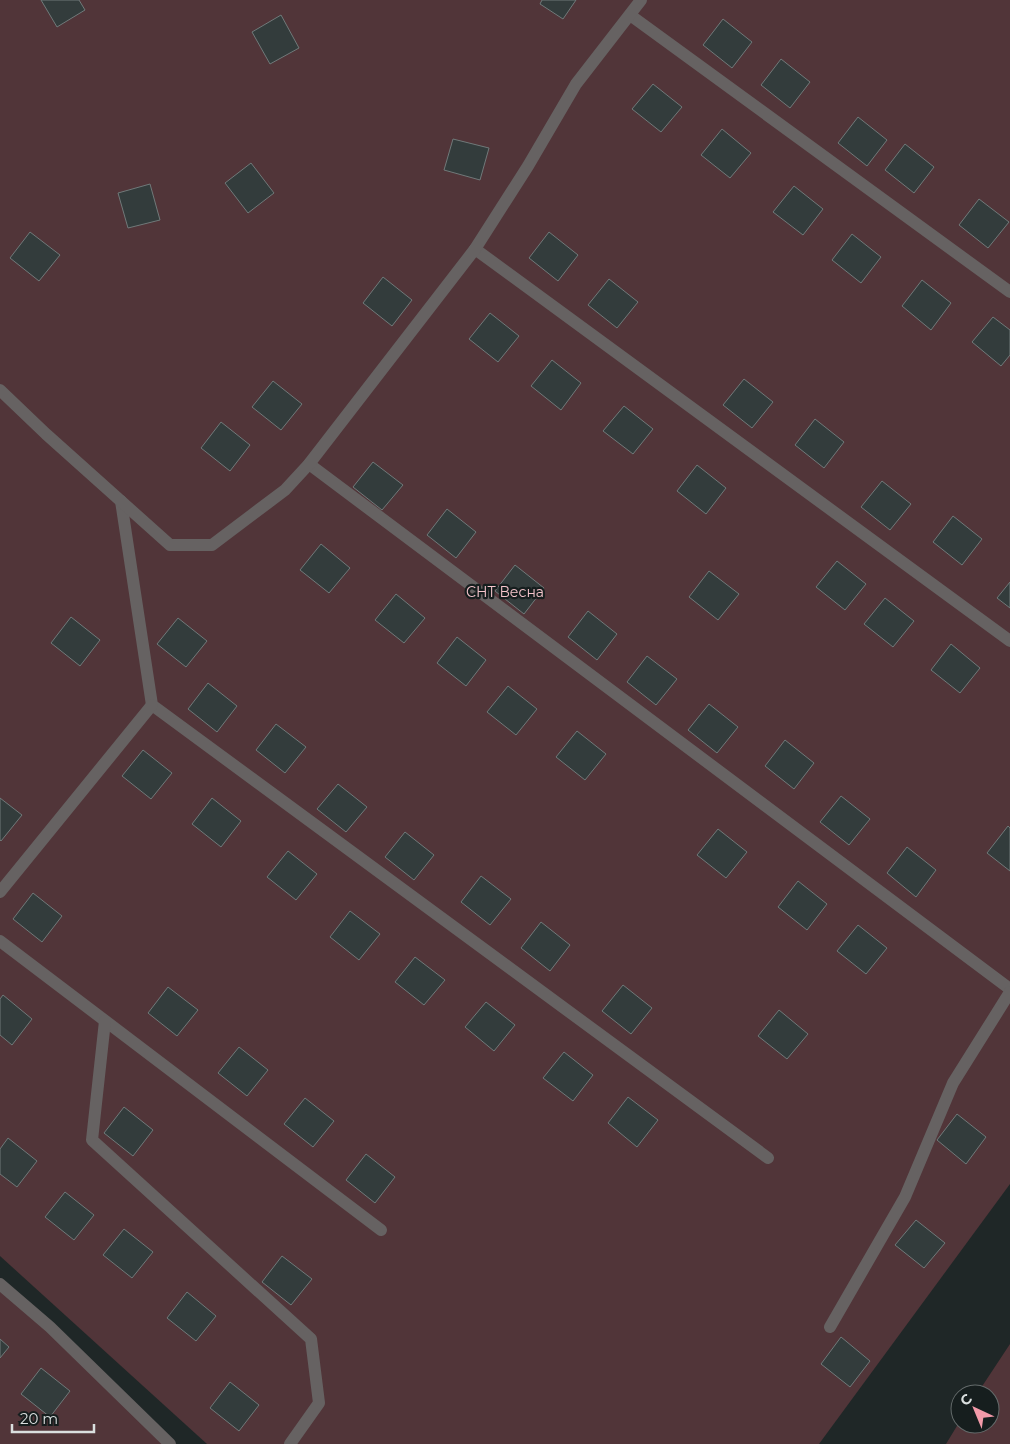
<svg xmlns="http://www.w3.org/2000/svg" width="1010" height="1444" font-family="Montserrat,sans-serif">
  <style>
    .green { fill: #513539 }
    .building { fill: #333c3c; stroke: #707979 }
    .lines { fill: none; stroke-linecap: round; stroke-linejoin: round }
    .lane { stroke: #666262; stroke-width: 12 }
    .street { stroke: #666262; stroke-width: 12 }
    .labels { text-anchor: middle; stroke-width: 4.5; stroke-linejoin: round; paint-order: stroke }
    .park-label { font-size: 14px; fill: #f6c5cc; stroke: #161e1e }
  </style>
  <rect width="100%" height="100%" fill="#1f2727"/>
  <g class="green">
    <polygon points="0,0 1010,0 1010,1184 819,1444 207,1444 0,1256"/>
    <polygon points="0,1288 175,1444 0,1444"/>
    <polygon points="1010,1344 1010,1444 946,1444 960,1421 960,1424 990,1424 990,1394 977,1394"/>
  </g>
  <g class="building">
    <polygon points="41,0 79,0 85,10 57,27"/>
    <polygon points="542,0 576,0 563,19 540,4"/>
    <polygon points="281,15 299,48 270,64 252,32"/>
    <polygon points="723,19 752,42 732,68 703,45"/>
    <polygon points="781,59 810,82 790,108 761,85"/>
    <polygon points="653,84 682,107 661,132 632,109"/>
    <polygon points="858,117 887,140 867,166 838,143"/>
    <polygon points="722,129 751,153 730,178 701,155"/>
    <polygon points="453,139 489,148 480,180 444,170"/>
    <polygon points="905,144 934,167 914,193 885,170"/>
    <polygon points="251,163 274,193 248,213 225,183"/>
    <polygon points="150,184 160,220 128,228 118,193"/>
    <polygon points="794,186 823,209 803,235 773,212"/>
    <polygon points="979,199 1009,222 988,248 959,225"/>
    <polygon points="30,232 60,255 39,281 10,258"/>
    <polygon points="549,232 578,255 558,281 529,258"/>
    <polygon points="852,234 881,257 861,283 832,260"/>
    <polygon points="383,277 412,300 392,326 363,303"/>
    <polygon points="609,279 638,302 617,328 588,305"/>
    <polygon points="922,280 951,303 931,330 902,306"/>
    <polygon points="490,313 519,336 498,362 469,339"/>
    <polygon points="993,317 1010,330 1010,355 1001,366 972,342"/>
    <polygon points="552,360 581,383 561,410 531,386"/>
    <polygon points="744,379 773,402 752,428 723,405"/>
    <polygon points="273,381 302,404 281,430 252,407"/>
    <polygon points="624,406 653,429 633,454 603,431"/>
    <polygon points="815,419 844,442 824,468 795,445"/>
    <polygon points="221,422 250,445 230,471 201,448"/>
    <polygon points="373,462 403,485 382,510 353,487"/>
    <polygon points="697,465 726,488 706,514 677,491"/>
    <polygon points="882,481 911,504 890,530 861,507"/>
    <polygon points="447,509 476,532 456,558 427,535"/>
    <polygon points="953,516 982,539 962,565 933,542"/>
    <polygon points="321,544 350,568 329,593 300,570"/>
    <polygon points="837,561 866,584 845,610 816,587"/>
    <polygon points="515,565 544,588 524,614 495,591"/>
    <polygon points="709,571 739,594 718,620 689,597"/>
    <polygon points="1010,582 1010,608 997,598"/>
    <polygon points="396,594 425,618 404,643 375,620"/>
    <polygon points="885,598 914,621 893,647 864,624"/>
    <polygon points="588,611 617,634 597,660 568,637"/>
    <polygon points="71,617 100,640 80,666 51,643"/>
    <polygon points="178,618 207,641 186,667 157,644"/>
    <polygon points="457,637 486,660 466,686 437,663"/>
    <polygon points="951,644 980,668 960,693 931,670"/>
    <polygon points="647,656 677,679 656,705 627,682"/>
    <polygon points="208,683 237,706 217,732 188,709"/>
    <polygon points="508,686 537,709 516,735 487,712"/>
    <polygon points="709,704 738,727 717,753 688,730"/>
    <polygon points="276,724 306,747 285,773 256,750"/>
    <polygon points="577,731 606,754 585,780 556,757"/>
    <polygon points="785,740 814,763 794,789 765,766"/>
    <polygon points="143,750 172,773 151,799 122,776"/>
    <polygon points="338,784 367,807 346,832 317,809"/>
    <polygon points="841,796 870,819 849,845 820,822"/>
    <polygon points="0,798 22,815 1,841 0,840"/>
    <polygon points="212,798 241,821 221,847 192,824"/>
    <polygon points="1008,826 1010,828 1010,871 987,853"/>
    <polygon points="718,829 747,852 726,878 697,855"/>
    <polygon points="405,832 434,855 414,880 385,857"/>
    <polygon points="907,847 936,870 916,897 887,873"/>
    <polygon points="288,851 317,874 296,900 267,877"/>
    <polygon points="481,876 511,899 490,925 461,902"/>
    <polygon points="798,881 827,904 807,930 778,907"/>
    <polygon points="33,893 62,916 42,942 13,919"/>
    <polygon points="350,911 380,934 359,960 330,937"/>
    <polygon points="541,922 570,945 550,971 521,948"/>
    <polygon points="858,925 887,948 866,974 837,951"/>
    <polygon points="415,957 445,980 424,1005 395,982"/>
    <polygon points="623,985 652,1008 631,1034 602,1011"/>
    <polygon points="168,987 198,1010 177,1036 148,1013"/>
    <polygon points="3,995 32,1019 12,1045 0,1035 0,999"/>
    <polygon points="486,1002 515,1025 494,1051 465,1027"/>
    <polygon points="779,1010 808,1034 787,1059 758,1036"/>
    <polygon points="239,1047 268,1070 247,1096 218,1073"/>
    <polygon points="564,1052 593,1075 573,1101 543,1078"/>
    <polygon points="628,1097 658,1120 637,1147 608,1123"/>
    <polygon points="305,1098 334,1121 313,1147 284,1124"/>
    <polygon points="124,1107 153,1130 133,1156 104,1133"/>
    <polygon points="957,1114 986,1137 966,1164 937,1140"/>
    <polygon points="8,1138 37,1161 17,1187 0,1174 0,1149"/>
    <polygon points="366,1154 395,1177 375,1203 346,1180"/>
    <polygon points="65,1192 94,1215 74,1240 45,1217"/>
    <polygon points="916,1220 945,1243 924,1268 895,1245"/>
    <polygon points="124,1229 153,1252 132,1278 103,1255"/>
    <polygon points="282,1256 312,1279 291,1305 262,1282"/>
    <polygon points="187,1292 216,1316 196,1341 167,1318"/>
    <polygon points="841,1337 870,1361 850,1387 821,1364"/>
    <polygon points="0,1339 9,1347 0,1358"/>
    <polygon points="41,1368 70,1391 50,1417 21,1394"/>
    <polygon points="230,1382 259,1405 239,1431 210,1408"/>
  </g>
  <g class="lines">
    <g class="lane">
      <polyline points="630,15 1010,292"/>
      <polyline points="475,249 1010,641"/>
      <polyline points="309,464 1010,989"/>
      <polyline points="121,501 152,705 768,1158"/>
      <polyline points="0,892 152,705"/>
      <polyline points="0,941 381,1230"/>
      <polyline points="105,1021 92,1140 311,1339 319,1403 290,1444"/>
      <polyline points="0,1284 50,1327 170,1444"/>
      <polyline points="830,1327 905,1197 953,1083 1010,992"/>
    </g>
    <polyline class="street" points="0,390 46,434 170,545 212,545 285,490 309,464 475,249 528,166 576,84 641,0"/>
  </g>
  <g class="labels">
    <g class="park-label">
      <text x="505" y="597">СНТ Весна</text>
    </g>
  </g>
  <g transform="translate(975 1409) rotate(316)"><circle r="24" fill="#161e1e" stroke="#646b6b"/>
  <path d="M0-4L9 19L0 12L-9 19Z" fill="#f39aa9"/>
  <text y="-8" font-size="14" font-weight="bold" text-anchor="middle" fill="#dadfdf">С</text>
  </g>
  <path d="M12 1424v8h82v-8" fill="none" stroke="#dadfdf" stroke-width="2.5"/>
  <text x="20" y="1424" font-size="15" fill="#dadfdf" stroke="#161e1e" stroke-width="4" paint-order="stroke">20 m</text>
</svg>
